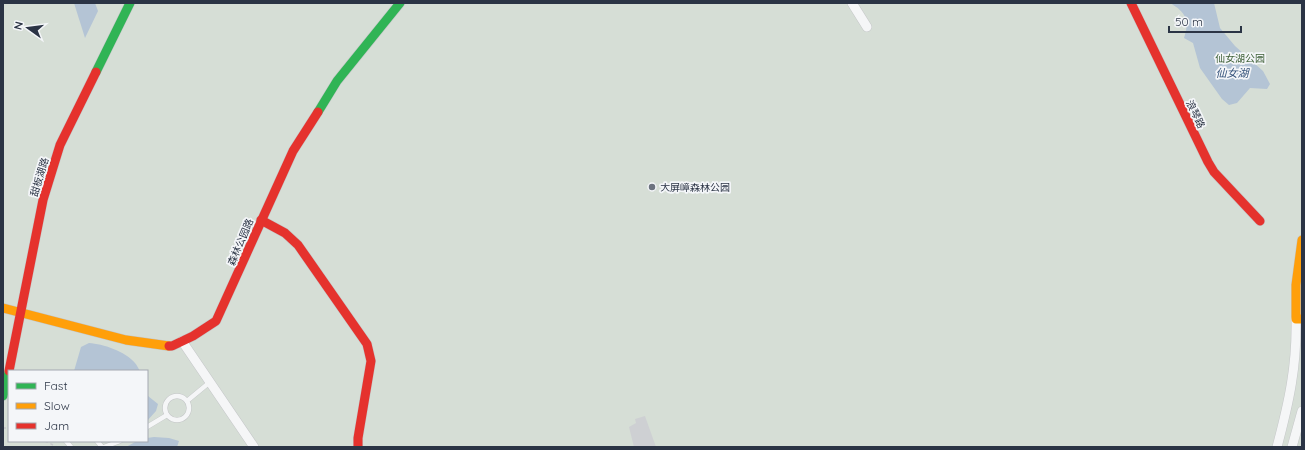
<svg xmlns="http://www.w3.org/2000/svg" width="1305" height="450" font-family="Quicksand,'Noto Sans SC',sans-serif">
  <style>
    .green { fill: #d6ded6; fill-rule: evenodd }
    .water { fill: #b4c4d5 }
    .building { fill: #ced0d3 }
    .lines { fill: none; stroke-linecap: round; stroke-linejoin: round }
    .lane-casing { stroke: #c4c6c8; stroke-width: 5.5 }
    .street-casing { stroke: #c4c6c8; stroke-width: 10 }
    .fast-casing { stroke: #c4c6c8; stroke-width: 10 }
    .slow-casing { stroke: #c4c6c8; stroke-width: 10 }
    .jam-casing { stroke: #c4c6c8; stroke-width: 10 }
    .path { stroke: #c5c6ca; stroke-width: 1.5; stroke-dasharray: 3 3; stroke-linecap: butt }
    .lane { stroke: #f5f6f7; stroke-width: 4.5 }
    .street { stroke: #f5f6f7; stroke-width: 9 }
    .fast { stroke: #30b455; stroke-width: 9 }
    .slow { stroke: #ff9f0a; stroke-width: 9 }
    .jam { stroke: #e5322d; stroke-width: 9 }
    .poi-dot { fill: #6c737f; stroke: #f4f6f9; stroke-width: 1.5 }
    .labels { text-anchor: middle; stroke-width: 3.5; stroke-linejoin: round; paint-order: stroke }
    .park-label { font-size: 10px; fill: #3f6138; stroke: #f4f6f9 }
    .street-label { font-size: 10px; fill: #2b3445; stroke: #f4f6f9 }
    .poi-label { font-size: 10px; fill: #2b3445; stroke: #f4f6f9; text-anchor: start }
    .water-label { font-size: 11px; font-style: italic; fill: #34527a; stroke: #f4f6f9 }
  </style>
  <rect width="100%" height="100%" fill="#e6e8ea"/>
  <path class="green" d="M3,3H1302V447H3ZM9,371H147V441H9Z"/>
  <g class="water">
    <polygon points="74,3 95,3 98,11 85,38"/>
    <path d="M1170,3H1214L1220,28L1235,46L1263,71L1270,84L1267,89L1250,88L1237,103L1229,105L1222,99L1200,68L1193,43L1184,38C1190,21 1186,12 1170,3Z"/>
    <path d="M89,343C103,344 125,351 135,363C137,365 138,368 140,371H74L81,347Z"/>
    <polygon points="147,392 148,396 158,404 156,411 147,421"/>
    <polygon points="154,437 169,438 179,441 177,447 126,447 137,441 147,441 147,438"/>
  </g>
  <polygon class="building" points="645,416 656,447 634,447 629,427 636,423 635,419"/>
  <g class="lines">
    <g class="lane-casing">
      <g id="lane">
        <circle cx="177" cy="408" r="12"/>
        <polyline points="187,401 210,382"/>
        <polyline points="147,427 167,415"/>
        <polyline points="66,441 71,447"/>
        <polyline points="97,441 102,447"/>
        <polyline points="104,447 120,441"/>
      </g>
    </g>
    <g class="street-casing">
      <g id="street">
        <polyline points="852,3 867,27"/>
        <polyline points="182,341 254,447"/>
        <path d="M1277,447C1289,402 1297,366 1296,319"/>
        <polyline points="1292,447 1302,411"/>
      </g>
    </g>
    <g class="fast-casing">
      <g id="fast">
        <polyline points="96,72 130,3"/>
        <polyline points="318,112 337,81 400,3"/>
        <polyline points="3,396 9,372"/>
      </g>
    </g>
    <g class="slow-casing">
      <g id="slow">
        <polyline points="1302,240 1296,285 1296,319 1302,319"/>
        <polyline points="3,308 126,340 169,346"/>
      </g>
    </g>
    <g class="jam-casing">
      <g id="jam">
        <polyline points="1131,3 1208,162 1214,172 1260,221"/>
        <polyline points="261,220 285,233 298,245 367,344 371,361 358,438 358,447"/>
        <polyline points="169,346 172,346 193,336 216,321 293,151 318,112"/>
        <polyline points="9,371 43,200 60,145 96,72"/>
      </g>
    </g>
    <g class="path">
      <polyline points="3,428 9,428"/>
      <polyline points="45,441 57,447"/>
    </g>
    <use href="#lane" class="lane"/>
    <use href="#street" class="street"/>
    <use href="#fast" class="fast"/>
    <use href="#slow" class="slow"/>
    <use href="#jam" class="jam"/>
  </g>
  <circle class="poi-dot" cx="652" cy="187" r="4"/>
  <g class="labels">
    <g class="park-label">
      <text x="1240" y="62">仙女湖公园</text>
    </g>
    <g class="street-label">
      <text transform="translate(1196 114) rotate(64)" y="4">浪琴路</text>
      <text transform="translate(39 177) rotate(-73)" y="4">甜板湖路</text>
      <text transform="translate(240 242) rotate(-67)" y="4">森林公园路</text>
    </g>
    <g class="poi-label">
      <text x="660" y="191">大屏嶂森林公园</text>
    </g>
    <g class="water-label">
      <text x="1232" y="77">仙女湖</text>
    </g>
  </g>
  <rect width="1305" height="450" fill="none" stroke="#2b3445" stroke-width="8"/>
  <rect x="8" y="370" width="140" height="72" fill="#f4f6f9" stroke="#a4a8b1"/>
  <rect x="16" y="383" width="20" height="6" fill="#30b455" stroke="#a4a8b1"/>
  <text x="44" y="390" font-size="12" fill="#2b3445">Fast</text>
  <rect x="16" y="403" width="20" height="6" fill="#ff9f0a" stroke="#a4a8b1"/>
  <text x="44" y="410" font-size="12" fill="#2b3445">Slow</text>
  <rect x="16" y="423" width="20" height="6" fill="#e5322d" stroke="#a4a8b1"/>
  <text x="44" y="430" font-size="12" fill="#2b3445">Jam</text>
  <g transform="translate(28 28) rotate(284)" stroke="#f4f6f9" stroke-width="3" paint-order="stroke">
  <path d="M0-3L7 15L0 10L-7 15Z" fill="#2b3445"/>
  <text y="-6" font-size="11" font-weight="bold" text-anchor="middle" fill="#2b3445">N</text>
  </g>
  <path d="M1169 26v6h72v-6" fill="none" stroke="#2b3445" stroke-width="2"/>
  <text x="1175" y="26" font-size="12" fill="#2b3445" stroke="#f4f6f9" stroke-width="3" paint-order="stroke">50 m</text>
</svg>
